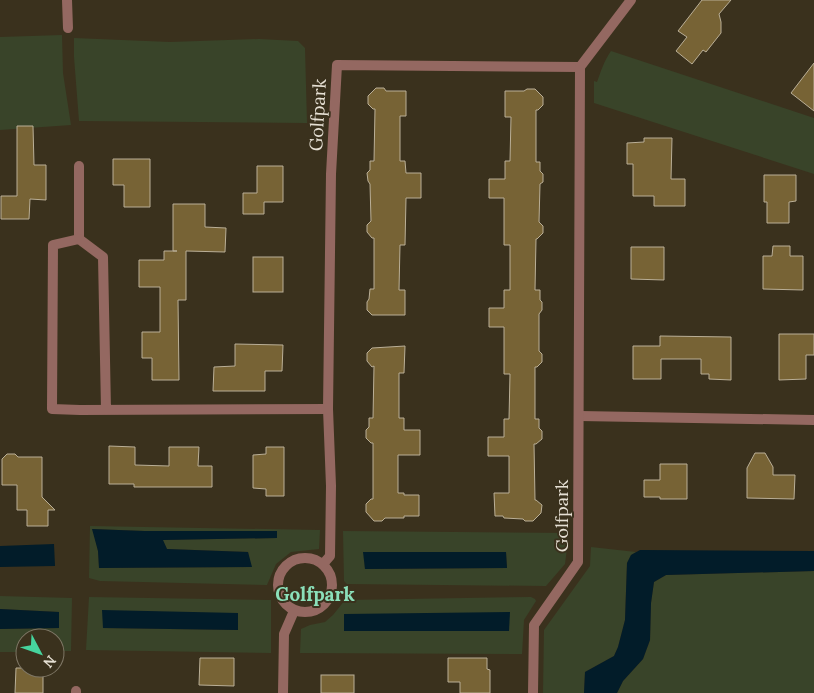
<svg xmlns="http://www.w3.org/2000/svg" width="814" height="693" font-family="Lora,serif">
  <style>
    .green { fill: #394429; fill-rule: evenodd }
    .water { fill: #021c29 }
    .building { fill: #776335; stroke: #baaf97 }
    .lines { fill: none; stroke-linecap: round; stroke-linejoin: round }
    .street { stroke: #946861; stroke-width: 10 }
    .labels { text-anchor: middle; stroke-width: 4; stroke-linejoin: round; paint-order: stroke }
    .street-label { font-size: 18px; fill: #e6e0d4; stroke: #3a311d }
    .neighbourhood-label { font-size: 19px; font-weight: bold; fill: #8be0ba; stroke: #3a311d }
  </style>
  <rect width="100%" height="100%" fill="#3a311d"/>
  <g class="green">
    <polygon points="62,35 63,73 71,125 0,130 0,37"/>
    <polygon points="74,38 170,42 259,39 298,41 305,48 307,123 79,121 74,57"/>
    <path d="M611,51L814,118V174L594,103V81L597,82C601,71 604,61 611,51Z"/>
    <path d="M90,526L320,530L319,549L291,552L276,564L267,585L100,581L89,578ZM93,529L144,531H276L277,538L162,540L167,549L248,552L251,567L99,568L98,551Z"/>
    <path d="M343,531L569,533L565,564L546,586L347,584L344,581ZM364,552L506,553L507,568L365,569Z"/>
    <polygon points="591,547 636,552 631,555 627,563 625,620 618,647 614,656 585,672 584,693 543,693 544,630 590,566"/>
    <polygon points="814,571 814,693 617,693 623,681 643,659 650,640 651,603 654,582 666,575"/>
    <polygon points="0,596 72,598 71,651 55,651 55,638 25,638 25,652 0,652 0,629 59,628 59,612 0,609"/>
    <path d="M89,597L271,600V653L86,650ZM238,613L237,630L103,628Z"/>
    <polygon points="531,597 535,599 536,601 524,620 522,654 300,653 301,629 310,625 325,622 333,615 345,600"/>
  </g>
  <g class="water">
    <polygon points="92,529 144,531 277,531 277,538 163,540 167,549 248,552 252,567 99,568 98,551"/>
    <polygon points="54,544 55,566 0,567 0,546"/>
    <polygon points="640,550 814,551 814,571 666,575 654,582 651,603 650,640 643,659 623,681 617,693 584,693 585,672 614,656 618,647 625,620 627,563 631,555"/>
    <polygon points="363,552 506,552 507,568 365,569"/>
    <polygon points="0,609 59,612 59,628 0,629"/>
    <polygon points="102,610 238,613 238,630 103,628"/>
    <polygon points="510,612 509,631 344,631 344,614"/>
  </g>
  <g class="building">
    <polygon points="702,0 731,0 719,14 721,22 721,33 706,52 703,50 692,64 676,51 687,37 678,31"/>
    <polygon points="814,63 814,111 791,93"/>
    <polygon points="376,88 384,88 386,91 406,91 406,116 400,116 400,161 405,161 406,173 421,173 421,198 406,198 405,245 400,245 399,290 405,290 405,315 372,315 367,310 367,302 369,299 370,289 374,289 374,238 372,238 367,232 367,225 371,221 370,184 368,181 367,173 370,170 370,161 374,161 375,109 373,109 368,104 368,96"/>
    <polygon points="527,89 535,89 543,97 543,105 538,110 536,110 536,162 540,162 540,171 543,174 543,182 540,184 539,222 543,226 543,233 537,239 536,239 535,290 540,290 540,300 542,302 542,310 539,314 539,351 542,354 542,362 537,367 535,367 535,419 539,419 539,428 542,431 542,439 536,444 534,444 535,500 536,500 542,505 541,513 533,521 525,521 523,519 504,518 503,516 495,516 494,493 509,493 509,456 488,456 488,437 504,437 504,419 509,419 510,374 504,374 504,327 489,327 489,308 504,308 504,290 510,290 510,245 504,245 504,198 489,198 489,179 505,179 505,161 510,161 511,117 505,117 505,91 524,91"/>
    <polygon points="17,126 33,126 34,165 46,165 46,200 30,199 29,219 1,219 1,196 17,196"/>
    <polygon points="644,138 672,138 671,179 685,179 685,206 654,206 654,196 633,196 633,164 627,164 627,143 644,142"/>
    <polygon points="113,159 150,159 150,207 124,207 124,185 113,185"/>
    <polygon points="257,166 283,166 283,202 264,202 264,214 243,214 243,193 257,193"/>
    <polygon points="764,175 796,175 796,201 789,202 789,223 767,223 767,202 764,202"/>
    <polygon points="173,204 205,204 205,227 226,228 225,252 186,251 186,300 178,300 179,380 152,380 152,358 142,358 142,332 160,332 160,287 139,287 139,260 164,260 164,251 177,251 173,251"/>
    <polygon points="773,246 790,246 790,256 803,256 803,290 763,289 763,256 772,256"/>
    <polygon points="631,247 664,247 664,280 631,279"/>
    <rect x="253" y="257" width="30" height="35"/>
    <polygon points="779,334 814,334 814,355 806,355 806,379 779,380"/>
    <polygon points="660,336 731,337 731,380 709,379 709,374 701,374 701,359 661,359 661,379 633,379 633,346 660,346"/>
    <polygon points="235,344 283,345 282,371 265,371 265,391 213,391 214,367 235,366"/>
    <polygon points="405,346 404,373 399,373 399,418 404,418 404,430 420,430 420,455 398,455 398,493 404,493 404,495 419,495 419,516 404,516 404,518 385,518 382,521 374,521 366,512 366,504 371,499 373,499 373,443 371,443 366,438 366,430 369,427 369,418 373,418 374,366 372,367 367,361 367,353 372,348"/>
    <polygon points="109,446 135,447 135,465 169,466 169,447 199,447 198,466 212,466 212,487 134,487 134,484 109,484"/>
    <polygon points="266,447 284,447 284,496 266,496 266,489 253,488 253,455 266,454"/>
    <polygon points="755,453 765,453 773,467 773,475 795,475 794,499 747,498 747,468"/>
    <polygon points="7,454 15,454 18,457 42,457 42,497 55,510 48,510 48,526 27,526 27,510 17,510 17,485 2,485 2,459"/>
    <polygon points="660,464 687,464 687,499 660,499 660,497 644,497 644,480 660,480"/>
    <polygon points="200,658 234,658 234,686 199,685"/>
    <polygon points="448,658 487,658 487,669 490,670 490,693 460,693 460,682 448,682"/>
    <polygon points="16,668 43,668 43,693 15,693"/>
    <rect x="321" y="675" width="33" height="18"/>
  </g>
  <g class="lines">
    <g class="street">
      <polyline points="67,0 68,28"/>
      <polyline points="79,166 79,239"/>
      <polyline points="106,410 103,257 79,239 53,245 52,409 80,410 328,409"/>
      <polyline points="580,416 814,420"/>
      <circle cx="305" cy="585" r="27"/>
      <polyline points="323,564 330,556 331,486 328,409 331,174 337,65 580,67"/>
      <polyline points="76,691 76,693"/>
      <polyline points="283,693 284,634 294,611"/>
      <polyline points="533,693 534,625 578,562 580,67 631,0"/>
    </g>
  </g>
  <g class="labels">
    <g class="street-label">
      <text transform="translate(318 115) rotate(-87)" y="6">Golfpark</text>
      <text transform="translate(562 516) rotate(-90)" y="6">Golfpark</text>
    </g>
    <g class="neighbourhood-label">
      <text x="315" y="601">Golfpark</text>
    </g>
  </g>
  <g transform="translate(40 653) rotate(131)"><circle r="24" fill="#3a311d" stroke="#7f7766"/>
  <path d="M0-4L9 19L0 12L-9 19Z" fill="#46d49e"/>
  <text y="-8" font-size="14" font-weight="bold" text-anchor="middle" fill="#e6e0d4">N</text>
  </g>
</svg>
